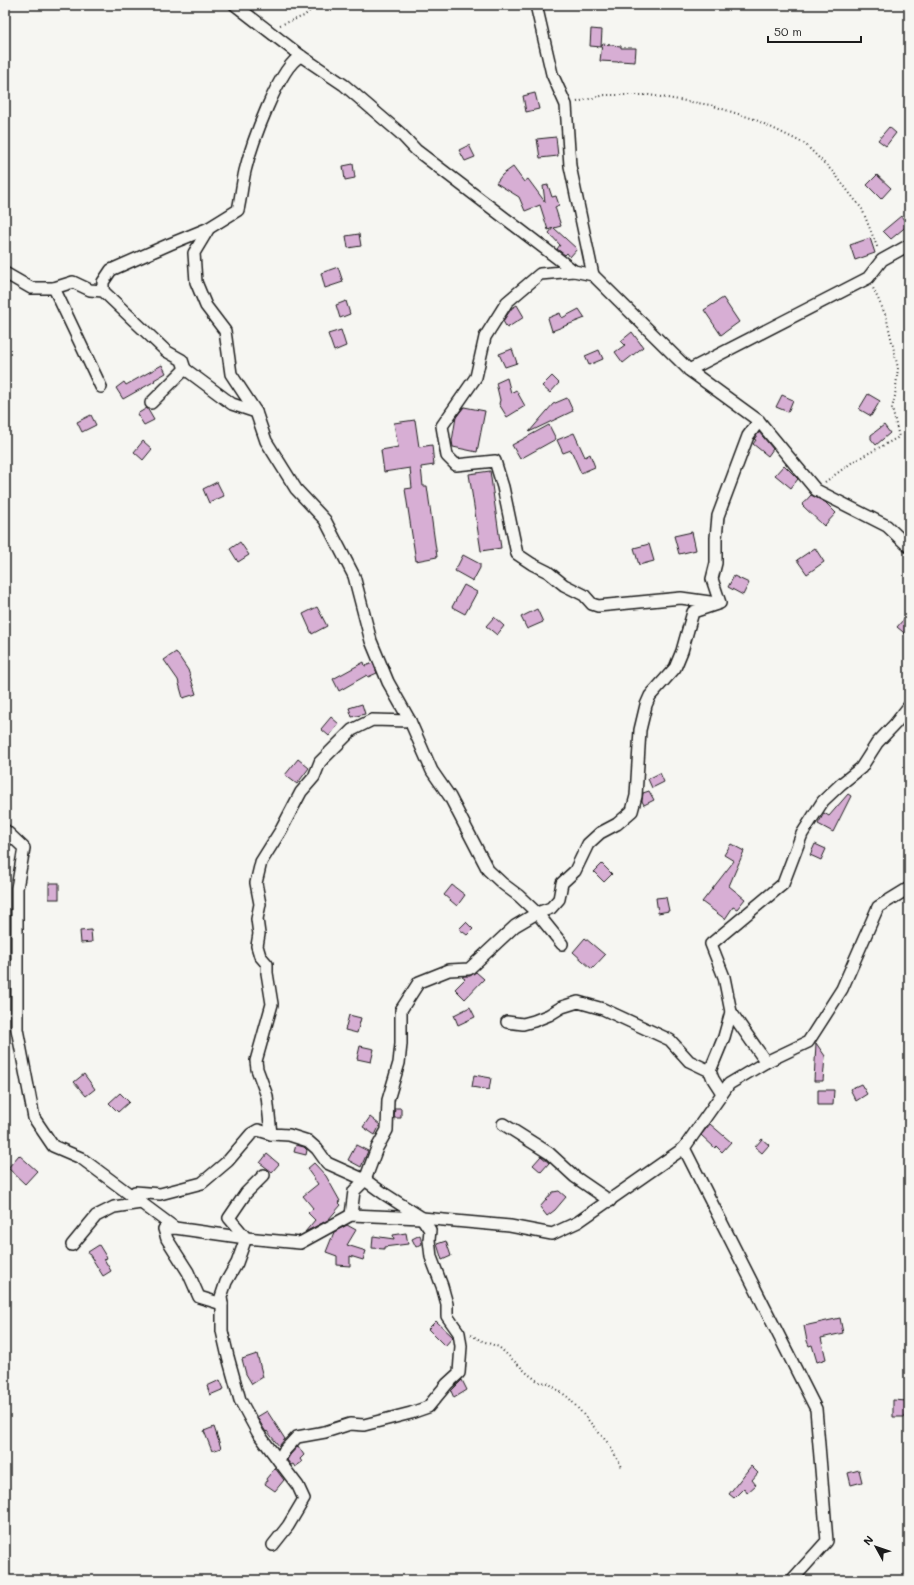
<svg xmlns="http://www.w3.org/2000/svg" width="914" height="1585" font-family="Mali,sans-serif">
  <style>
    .building { fill: #d7aed4; stroke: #1c1c1c }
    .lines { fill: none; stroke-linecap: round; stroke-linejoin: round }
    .minor-casing { stroke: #1c1c1c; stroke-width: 14 }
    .path { stroke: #1c1c1c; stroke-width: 2; stroke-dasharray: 1 3; stroke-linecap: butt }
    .minor { stroke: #f6f6f2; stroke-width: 11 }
  </style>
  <rect width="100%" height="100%" fill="#f6f6f2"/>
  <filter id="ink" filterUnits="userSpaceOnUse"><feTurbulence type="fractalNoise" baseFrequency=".025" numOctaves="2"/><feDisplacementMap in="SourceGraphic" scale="8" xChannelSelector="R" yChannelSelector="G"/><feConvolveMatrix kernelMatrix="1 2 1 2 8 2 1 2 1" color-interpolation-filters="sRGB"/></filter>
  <g filter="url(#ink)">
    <g class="building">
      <polygon points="591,29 602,30 601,47 590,46"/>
      <polygon points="602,44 621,46 621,48 636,48 635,62 619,61 618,62 600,61"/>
      <polygon points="535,93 539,109 526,112 523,96"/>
      <polygon points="889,127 896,133 886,146 878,140"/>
      <polygon points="556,137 558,156 540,158 537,139"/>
      <polygon points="469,145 475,157 465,161 459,150"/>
      <polygon points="353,164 355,178 345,180 343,166"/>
      <polygon points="513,167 524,182 528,179 545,202 543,186 548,185 552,197 556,196 559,205 555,207 561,226 554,228 577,249 570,257 567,253 565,255 557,249 560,245 549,233 553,228 548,230 540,205 525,211 519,197 496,183 502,175"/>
      <polygon points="877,175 891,188 881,199 867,185"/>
      <polygon points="901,216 908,225 891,239 883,231"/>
      <polygon points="359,234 361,246 348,248 346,236"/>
      <polygon points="870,238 875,253 855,260 850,245"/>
      <polygon points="338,267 343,282 325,288 321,273"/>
      <polygon points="723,298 739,322 721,335 704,310"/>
      <polygon points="346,301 350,314 340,318 336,305"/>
      <polygon points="517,305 524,317 507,328 503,321 512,308"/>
      <polygon points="579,309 585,318 552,331 548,318 560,313 562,318"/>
      <polygon points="341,330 346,346 334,351 328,334"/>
      <polygon points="632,332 643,347 623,363 615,352 625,345 621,341"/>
      <polygon points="512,349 517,363 505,367 499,354"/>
      <polygon points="599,350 603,359 589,365 585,356"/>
      <polygon points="162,365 166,373 154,380 155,381 123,399 116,388 124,382 126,385"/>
      <polygon points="552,376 559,383 550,393 542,386"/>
      <polygon points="507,378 511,393 516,390 525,406 507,417 499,404 500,400 496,383"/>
      <polygon points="868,394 880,401 871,416 859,409"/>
      <polygon points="782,395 793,400 788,412 776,407"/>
      <polygon points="567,398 573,411 529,432 553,404"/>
      <polygon points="464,407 485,411 477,452 453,447 452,441 456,417"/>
      <polygon points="147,408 154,420 144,425 137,414"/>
      <polygon points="91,415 96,425 82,432 77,422"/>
      <polygon points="415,420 419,447 432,445 434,465 421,467 423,486 427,486 437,557 416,561 405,489 412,488 410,468 384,472 381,450 398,447 394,423"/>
      <polygon points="549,425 556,439 520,459 512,445"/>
      <polygon points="884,425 890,433 876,445 871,439 871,435"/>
      <polygon points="759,432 773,449 768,456 753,444 756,440 754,439"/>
      <polygon points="574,433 585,457 590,454 595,467 581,473 571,450 563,453 557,440"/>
      <polygon points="143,441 152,449 143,460 134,452"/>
      <polygon points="784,465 798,479 791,488 775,475"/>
      <polygon points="490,471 501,548 481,551 469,474"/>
      <polygon points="217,482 224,496 209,503 203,489"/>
      <polygon points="811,495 825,502 836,513 824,526 802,505"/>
      <polygon points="692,532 696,550 679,554 674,536"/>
      <polygon points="240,542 249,555 238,562 230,549"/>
      <polygon points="649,544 654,561 639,565 634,548"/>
      <polygon points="815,548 824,562 807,574 797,560"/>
      <polygon points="463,555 480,564 480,568 473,581 455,571"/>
      <polygon points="734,576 749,583 743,595 728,587"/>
      <polygon points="464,585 477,592 465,614 452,607"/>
      <polygon points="317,607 327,626 312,634 303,614"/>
      <polygon points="537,609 543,622 527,629 521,617"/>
      <polygon points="909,613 909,637 897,627"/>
      <polygon points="494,617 504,626 497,635 486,626"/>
      <polygon points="176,652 188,670 196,694 183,698 178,680 164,660"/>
      <polygon points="364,662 365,666 373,663 377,673 368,677 367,675 339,691 333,679"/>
      <polygon points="362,704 365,714 352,717 349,708"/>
      <polygon points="331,717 339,724 329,736 321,729"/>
      <polygon points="298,759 309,768 297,784 285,775"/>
      <polygon points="660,773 664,782 652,788 648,779"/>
      <polygon points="649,791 654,800 644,805 642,801 643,793"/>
      <polygon points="848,794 851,796 833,832 818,824 824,813 829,816"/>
      <polygon points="731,844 744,851 729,886 745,899 737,909 733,907 725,919 702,902 734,861 724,855"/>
      <polygon points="815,844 826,849 821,860 810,855"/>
      <polygon points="602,864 612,874 604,882 594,872"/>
      <rect x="49" y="883" width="10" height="16"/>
      <polygon points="452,885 465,895 457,906 444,895"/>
      <polygon points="666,897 669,911 658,913 656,898"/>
      <polygon points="466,922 473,929 467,935 459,929"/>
      <polygon points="91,930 92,942 81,943 80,931"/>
      <polygon points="585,938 605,955 592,969 573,952"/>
      <polygon points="476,972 484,979 465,999 455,989 465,979 462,977 464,976 470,976"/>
      <polygon points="470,1007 475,1017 458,1025 454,1015"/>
      <polygon points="349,1015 361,1018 357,1033 345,1030"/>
      <polygon points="816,1043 825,1056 823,1081 814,1081"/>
      <polygon points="360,1046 374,1049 371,1062 357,1059"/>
      <polygon points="84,1074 95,1089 86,1096 74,1082"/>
      <polygon points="474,1075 491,1078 489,1090 472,1087"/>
      <polygon points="861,1084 867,1094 856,1101 850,1089"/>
      <polygon points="818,1090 834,1090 833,1105 818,1105"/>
      <polygon points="120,1093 129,1102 118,1112 109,1103"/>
      <polygon points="395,1108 401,1108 401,1118 394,1118"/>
      <polygon points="370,1117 380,1125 375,1135 363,1127"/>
      <polygon points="710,1124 731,1142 722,1152 716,1146 715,1148 701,1135"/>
      <polygon points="762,1139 769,1145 762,1153 755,1147"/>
      <polygon points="296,1145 304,1147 307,1150 306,1155 294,1152"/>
      <polygon points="356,1145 368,1151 361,1167 348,1160"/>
      <polygon points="267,1154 279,1164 272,1172 260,1163"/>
      <polygon points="19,1155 37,1171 25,1184 8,1168"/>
      <polygon points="541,1156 549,1163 541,1172 533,1165"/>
      <polygon points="314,1163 326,1176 340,1201 338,1202 341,1205 328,1220 305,1232 315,1220 308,1213 313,1208 303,1196 318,1184 307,1169"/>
      <polygon points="559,1191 566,1197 555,1210 547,1216 540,1207 553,1192"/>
      <polygon points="347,1225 356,1230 347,1245 366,1251 363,1260 350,1256 350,1266 337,1265 337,1256 326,1252 334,1232"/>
      <polygon points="406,1233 408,1244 384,1247 384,1249 372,1248 373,1236 394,1239 393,1235"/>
      <polygon points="420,1235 422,1244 416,1247 412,1239"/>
      <polygon points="446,1241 451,1256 442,1260 437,1244"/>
      <polygon points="99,1245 107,1258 104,1259 111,1271 103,1276 88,1252"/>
      <polygon points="840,1318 843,1333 821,1338 826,1359 817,1362 812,1345 809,1346 807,1341 804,1326"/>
      <polygon points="436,1321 453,1337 445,1346 428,1329"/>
      <polygon points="257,1354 263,1377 252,1384 246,1374 242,1359"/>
      <polygon points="220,1380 224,1389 210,1395 207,1386"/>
      <polygon points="462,1380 467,1390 454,1398 451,1391"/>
      <polygon points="893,1400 907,1401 906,1417 893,1417"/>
      <polygon points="267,1411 285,1439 279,1446 267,1431 266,1432 264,1429 257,1417"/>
      <polygon points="214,1427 221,1448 212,1451 204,1431"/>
      <polygon points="298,1446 304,1455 300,1459 302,1462 295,1467 293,1464 291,1465 287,1460 290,1455"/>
      <polygon points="751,1466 758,1473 752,1480 756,1485 747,1493 744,1488 734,1498 729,1494"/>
      <polygon points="275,1468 284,1480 275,1491 265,1484 267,1481 266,1479"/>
      <polygon points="859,1470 862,1482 851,1485 848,1473"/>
    </g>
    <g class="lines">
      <g class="minor-casing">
        <g id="minor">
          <polyline points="235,5 301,56 344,85 400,133 416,150 574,271 593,275 689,370 759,421 816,490 887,526 909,547"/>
          <polyline points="536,5 552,74 566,105 570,166 593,275"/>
          <polyline points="574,271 540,274 507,302 485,337 476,377 442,426 447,456 456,465 495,461 503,487 517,554 532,564 548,572 564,585 584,595 592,604 598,606 681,598 717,603"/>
          <polyline points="5,273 31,288 54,288"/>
          <polyline points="103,291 103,282 111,270 170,244 209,228"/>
          <polyline points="689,370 868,278 882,260 909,245"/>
          <polyline points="101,387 54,288 73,282 90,290 103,291 166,351 182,360 185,369"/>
          <polyline points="151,403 185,369 232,404 256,412 266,441 296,489 325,520 354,576 371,641 388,682 410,721 432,771 450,797 488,870 503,884 519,896 537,913 551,908 559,899 562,883 575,871 588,844 600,833 617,824 632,811 636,796 640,730 646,705 650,696 675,668 682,651 693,612 720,603 712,579 716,563 716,538 718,516 748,436 759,421"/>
          <path d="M256,412L231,374L225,331L206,306L196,282L194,253L209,228L238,210C241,197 242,184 245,171C251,146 279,66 301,56"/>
          <polyline points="5,830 24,848 17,888 17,1029 34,1118 53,1146 81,1158 175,1228 246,1238 300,1243 351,1215 422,1218 510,1226 552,1234 578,1222 684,1148 729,1084 766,1062 808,1042 842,989 878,907 909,888"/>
          <polyline points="507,1022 523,1024 534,1021 549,1015 562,1007 578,1002 603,1009 670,1040 689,1061 710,1071"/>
          <polyline points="766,1062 731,1012 724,977 711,944 783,884 802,834 823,801 841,784 861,768 877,743 895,724 909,706"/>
          <polyline points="722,1093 713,1079 710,1071 724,1037 731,1012"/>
          <polyline points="503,1124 549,1153 575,1177 610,1201"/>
          <polyline points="684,1148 816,1409 827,1541 792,1580"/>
          <polyline points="264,1175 246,1193 229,1218 246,1238 237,1263 226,1282 221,1297 222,1304 222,1331 228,1357 240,1400 258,1433 279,1461"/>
          <polyline points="351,1215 354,1191 365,1180 377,1148 387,1130 388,1100 399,1063 401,1044 401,1010 419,982 449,970 469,969 515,926 537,913 562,944"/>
          <polyline points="175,1228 164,1229 167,1239 188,1272 199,1297 222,1304"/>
          <polyline points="72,1245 96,1216 114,1207 141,1203 135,1192 160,1194 202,1183 228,1161 251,1134 258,1130 271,1134"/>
          <polyline points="273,1545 288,1526 304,1499 298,1486 279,1461 284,1451 297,1437 325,1432 350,1424 364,1425 411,1413 428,1407 447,1384 459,1373 461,1346 459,1333 447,1316 447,1304 442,1286 431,1257 429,1240 430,1230 422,1218 383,1193 365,1180 327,1163 317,1149 308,1141 289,1135 271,1134 267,1096 257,1069 256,1061 272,1004 267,973 267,964 260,956 257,946 259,934 257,919 260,904 256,883 261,862 281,830 301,792 314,777 320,762 352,730 372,720 410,721"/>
        </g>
      </g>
      <g class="path">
        <polyline points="280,25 304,16 316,5"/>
        <polyline points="577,102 605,95 649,95 710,105 754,119 805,144 834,173 862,209 878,249"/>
        <polyline points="825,482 854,461 899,437 892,408 895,396 898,368 886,316 873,288"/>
        <polyline points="471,1335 480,1340 499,1347 528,1374 539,1382 548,1383 569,1398 608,1443 622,1467"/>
      </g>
      <use href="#minor" class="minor"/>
    </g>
  </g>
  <rect width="914" height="1585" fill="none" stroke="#f6f6f2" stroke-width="20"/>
  <rect x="10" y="10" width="894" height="1565" fill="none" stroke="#1c1c1c" stroke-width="1.5" filter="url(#ink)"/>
  <g transform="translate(876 1547) rotate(310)" stroke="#f6f6f2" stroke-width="3" paint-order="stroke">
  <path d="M0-3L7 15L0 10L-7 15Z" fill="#1c1c1c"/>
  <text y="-6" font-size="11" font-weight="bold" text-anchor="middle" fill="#1c1c1c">N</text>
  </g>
  <path d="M768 36v6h93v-6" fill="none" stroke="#1c1c1c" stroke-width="2"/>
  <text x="774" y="36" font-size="12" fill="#1c1c1c" stroke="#f6f6f2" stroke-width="3" paint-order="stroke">50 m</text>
</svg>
